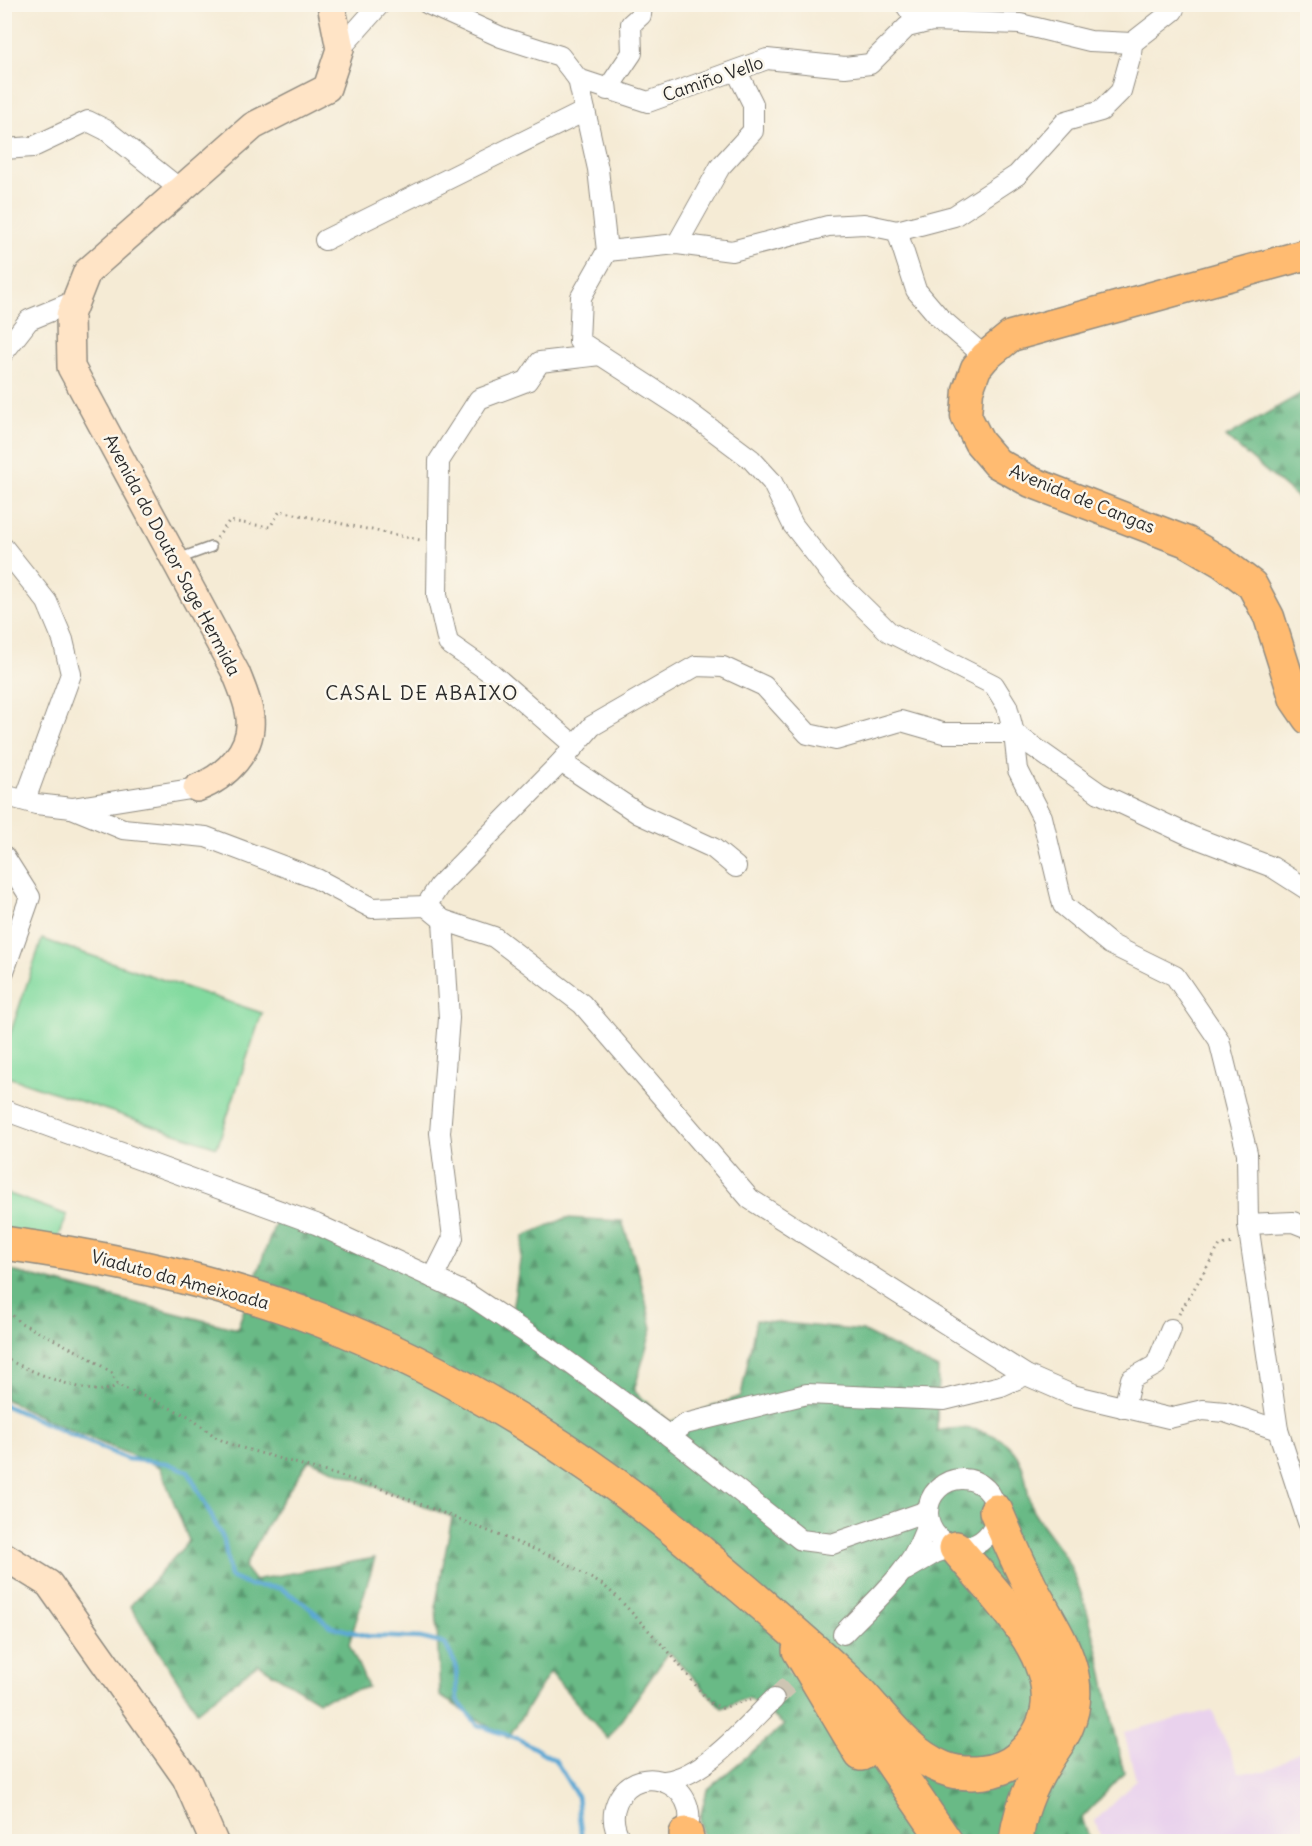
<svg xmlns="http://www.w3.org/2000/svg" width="1312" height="1846" font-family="Delius,sans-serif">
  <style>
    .built { fill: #e9d2ed }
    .forest { fill: url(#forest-firs); stroke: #4a7258; stroke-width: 1.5 }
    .pitch { fill: #82da9f; stroke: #568265; stroke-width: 1.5 }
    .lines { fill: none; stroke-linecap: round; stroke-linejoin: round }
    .stream { stroke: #5ba8d4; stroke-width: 4.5 }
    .street-tunnel { stroke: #cdc5b3; stroke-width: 20; stroke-dasharray: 20 10; stroke-linecap: butt }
    .lane-casing { stroke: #908b80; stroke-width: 12 }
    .street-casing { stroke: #908b80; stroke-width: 22 }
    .secondary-casing { stroke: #908b80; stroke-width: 30 }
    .primary-casing { stroke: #908b80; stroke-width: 33 }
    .highway-casing { stroke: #908b80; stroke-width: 36 }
    .path { stroke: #908b80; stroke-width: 3; stroke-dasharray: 1.5 4.5; stroke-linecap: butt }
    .lane { stroke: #fff; stroke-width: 9 }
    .street { stroke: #fff; stroke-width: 20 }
    .secondary { stroke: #ffe4c6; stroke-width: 27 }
    .primary { stroke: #ffbb71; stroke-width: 30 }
    .highway { stroke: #ffbb71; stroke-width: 33 }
    .labels { text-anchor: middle; stroke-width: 5; stroke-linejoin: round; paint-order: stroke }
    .street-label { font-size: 18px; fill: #2b2b2b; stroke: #fbf7ec }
    .neighbourhood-label { font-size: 20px; letter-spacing: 1.5px; fill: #2b2b2b; stroke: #fbf7ec }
  </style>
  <defs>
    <pattern id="forest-firs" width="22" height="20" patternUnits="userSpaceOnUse" patternTransform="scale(1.5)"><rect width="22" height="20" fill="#69ba86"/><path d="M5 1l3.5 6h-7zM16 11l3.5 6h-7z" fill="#57976e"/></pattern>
  </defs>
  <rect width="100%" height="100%" fill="#fbf7ec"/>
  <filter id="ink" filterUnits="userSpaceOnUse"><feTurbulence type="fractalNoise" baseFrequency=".0167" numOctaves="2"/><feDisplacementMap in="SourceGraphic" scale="12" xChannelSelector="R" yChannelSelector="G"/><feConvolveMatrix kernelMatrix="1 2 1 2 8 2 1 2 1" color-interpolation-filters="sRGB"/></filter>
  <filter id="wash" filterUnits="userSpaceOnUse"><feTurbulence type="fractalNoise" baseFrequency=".008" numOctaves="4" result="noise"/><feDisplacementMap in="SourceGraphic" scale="24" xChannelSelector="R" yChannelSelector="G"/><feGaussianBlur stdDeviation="1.35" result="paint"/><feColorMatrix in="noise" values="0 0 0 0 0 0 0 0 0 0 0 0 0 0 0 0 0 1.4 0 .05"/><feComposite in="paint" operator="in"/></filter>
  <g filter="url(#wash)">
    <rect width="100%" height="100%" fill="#f5ebd5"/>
    <polygon class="built" points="1212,1710 1239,1772 1265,1772 1302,1750 1307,1752 1307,1841 1102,1841 1095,1821 1136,1780 1124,1732"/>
    <g class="forest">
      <polygon points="1307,390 1307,506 1226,437"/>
      <path d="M277,1218C358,1243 439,1282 509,1329L524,1236L566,1218L622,1221L639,1273L652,1328L634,1391L670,1422L741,1396L756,1320L862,1331L938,1369L937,1431C971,1423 1011,1432 1023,1469C1028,1483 1027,1501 1034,1513C1045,1531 1061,1547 1070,1566C1100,1632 1107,1704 1124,1773L1082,1818L1090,1841H703L700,1818L707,1790L784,1725L749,1697L722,1708L669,1652L608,1739L550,1672L508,1738L440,1696L436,1603L452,1517L309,1460L274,1512L244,1567L254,1580L375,1558L349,1644L368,1687L318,1701L258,1664L197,1711L130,1606L189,1541L160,1467L51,1422L5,1399L4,1269L237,1329Z"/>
    </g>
    <g class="pitch">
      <polygon points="42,939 262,1013 217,1147 5,1076 5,1049"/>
      <polygon points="4,1192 67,1215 50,1261 5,1244"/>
    </g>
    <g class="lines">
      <polyline class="stream" points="4,1405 127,1459 166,1463 188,1471 224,1540 230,1577 248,1585 280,1588 304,1603 330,1626 367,1636 421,1638 445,1644 456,1665 457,1700 478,1725 519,1739 555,1760 577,1796 582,1842"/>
    </g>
  </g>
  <g filter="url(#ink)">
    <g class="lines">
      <polyline class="street-tunnel" points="774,1699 843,1634"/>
      <g class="lane-casing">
        <polyline id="lane" points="178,559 211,547"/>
      </g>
      <g class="street-casing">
        <g id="street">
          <polyline points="428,4 501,37 560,56 578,79 648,102 767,59 845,67 870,64 907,27 932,21 1020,24 1090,41 1132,43 1173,11 1176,4"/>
          <polyline points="905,4 919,24"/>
          <polyline points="340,49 380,4"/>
          <polyline points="578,79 598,169 607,251 677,244 732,251 828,226 864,224 897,231 916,290 939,317 985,357"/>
          <polyline points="607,90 632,53 631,24 641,15 642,4"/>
          <polyline points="4,149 33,147 88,121 106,130 181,190"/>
          <polyline points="897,231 954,216 1017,175 1066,121 1101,111 1121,91 1131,55 1132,43"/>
          <polyline points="325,240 585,111"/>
          <polyline points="677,244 720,167 753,131 753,104 737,72"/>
          <polyline points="607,251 581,297 579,341 687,411 751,459 772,482 793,525 836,580 889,632 994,685 1007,706 1014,733 1099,793 1191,836 1272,867 1308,890"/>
          <polyline points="4,352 29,320 75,301"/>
          <polyline points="4,548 47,602 63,640 71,674 25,800"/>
          <polyline points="575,746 491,673 448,643 437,595 439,461 479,399 527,381 540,362 600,355"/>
          <polyline points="561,762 639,814 713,848 736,867"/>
          <polyline points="4,795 36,804 72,808 197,788"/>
          <polyline points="72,808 123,829 206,837 317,879 372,908 426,906 443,920 494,937 582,1004 750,1199 1026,1375 1072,1395 1169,1418 1203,1410 1225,1412 1278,1430"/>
          <polyline points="4,856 30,897 4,971"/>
          <polyline points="426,906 439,886 561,762 592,726 696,666 723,667 764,686 808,734 836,740 901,721 943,733 1014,733 1018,770 1042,817 1063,905 1110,944 1175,976 1219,1040 1247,1153 1248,1224 1278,1430 1308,1522"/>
          <polyline points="4,1110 316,1224 468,1294 552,1350 664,1432 801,1540 832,1544 927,1511"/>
          <polyline points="1248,1224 1293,1222 1308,1228"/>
          <polyline points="433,1278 453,1238 440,1133 449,1018 443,920"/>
          <polyline points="1124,1408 1131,1379 1156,1365 1171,1329"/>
          <polyline points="669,1436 685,1424 807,1394 944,1400 1001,1386 1026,1375"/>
          <circle cx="962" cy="1513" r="34"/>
          <polyline points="906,1570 935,1553 953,1547"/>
          <path d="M843,1634C875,1600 919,1566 928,1518"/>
          <path d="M665,1781C705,1776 746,1726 774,1699"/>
          <path d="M622,1842C614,1830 611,1816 617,1802C639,1753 714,1791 681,1842"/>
        </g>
      </g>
      <g class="secondary-casing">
        <g id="secondary">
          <path d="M197,788C226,777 253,750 250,718C249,703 241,686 236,673L71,367L70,315L87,272L253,126L327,88L340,49L331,4"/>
          <polyline points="4,1556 49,1584 186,1778 214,1842"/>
        </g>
      </g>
      <g class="primary-casing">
        <polyline id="primary" points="1308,254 1011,336 985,357 976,368 968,390 966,416 979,442 997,463 1031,482 1187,542 1223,563 1252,585 1269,617 1295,700 1308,719"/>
      </g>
      <g class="highway-casing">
        <g id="highway">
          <path d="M4,1243C111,1258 217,1280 318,1319C452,1371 588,1456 697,1549C748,1593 800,1636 849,1682C879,1710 903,1752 943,1768C966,1777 1000,1774 1018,1758C1097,1689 1002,1604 956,1548"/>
          <path d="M996,1511C1007,1537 1018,1562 1030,1586C1053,1631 1089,1674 1067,1726C1062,1739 1053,1749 1046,1761C1030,1786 1019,1812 1016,1842"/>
          <polyline points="799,1650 861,1754"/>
          <polyline points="860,1721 877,1741 946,1842"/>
          <polyline points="686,1834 688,1842"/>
        </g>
      </g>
      <g class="path">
        <polyline points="217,538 229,521 270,527 280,511 420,540"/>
        <polyline points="4,1307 19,1322 87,1356 112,1373 118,1385 188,1416 217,1438 232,1445 375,1486 556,1558 603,1585 616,1596 669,1652 710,1703 722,1708 751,1699"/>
        <polyline points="1179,1314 1220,1245 1234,1243"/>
        <path d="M4,1358C26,1369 81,1393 104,1390C109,1390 114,1387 118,1385"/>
      </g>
      <use href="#lane" class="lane"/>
      <use href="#street" class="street"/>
      <use href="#secondary" class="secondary"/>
      <use href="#primary" class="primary"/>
      <use href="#highway" class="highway"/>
    </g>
  </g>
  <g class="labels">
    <g class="street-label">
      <text transform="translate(713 79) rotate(-19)" y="6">Camiño Vello</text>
      <text transform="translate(1082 499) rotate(22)" y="6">Avenida de Cangas</text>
      <text transform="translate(172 555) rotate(62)" y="6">Avenida do Doutor Sage Hermida</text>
      <text transform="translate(180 1280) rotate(15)" y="6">Viaduto da Ameixoada</text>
    </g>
    <g class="neighbourhood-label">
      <text x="422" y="700">CASAL DE ABAIXO</text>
    </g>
  </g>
  <rect width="1312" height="1846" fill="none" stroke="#fbf7ec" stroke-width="24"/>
</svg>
